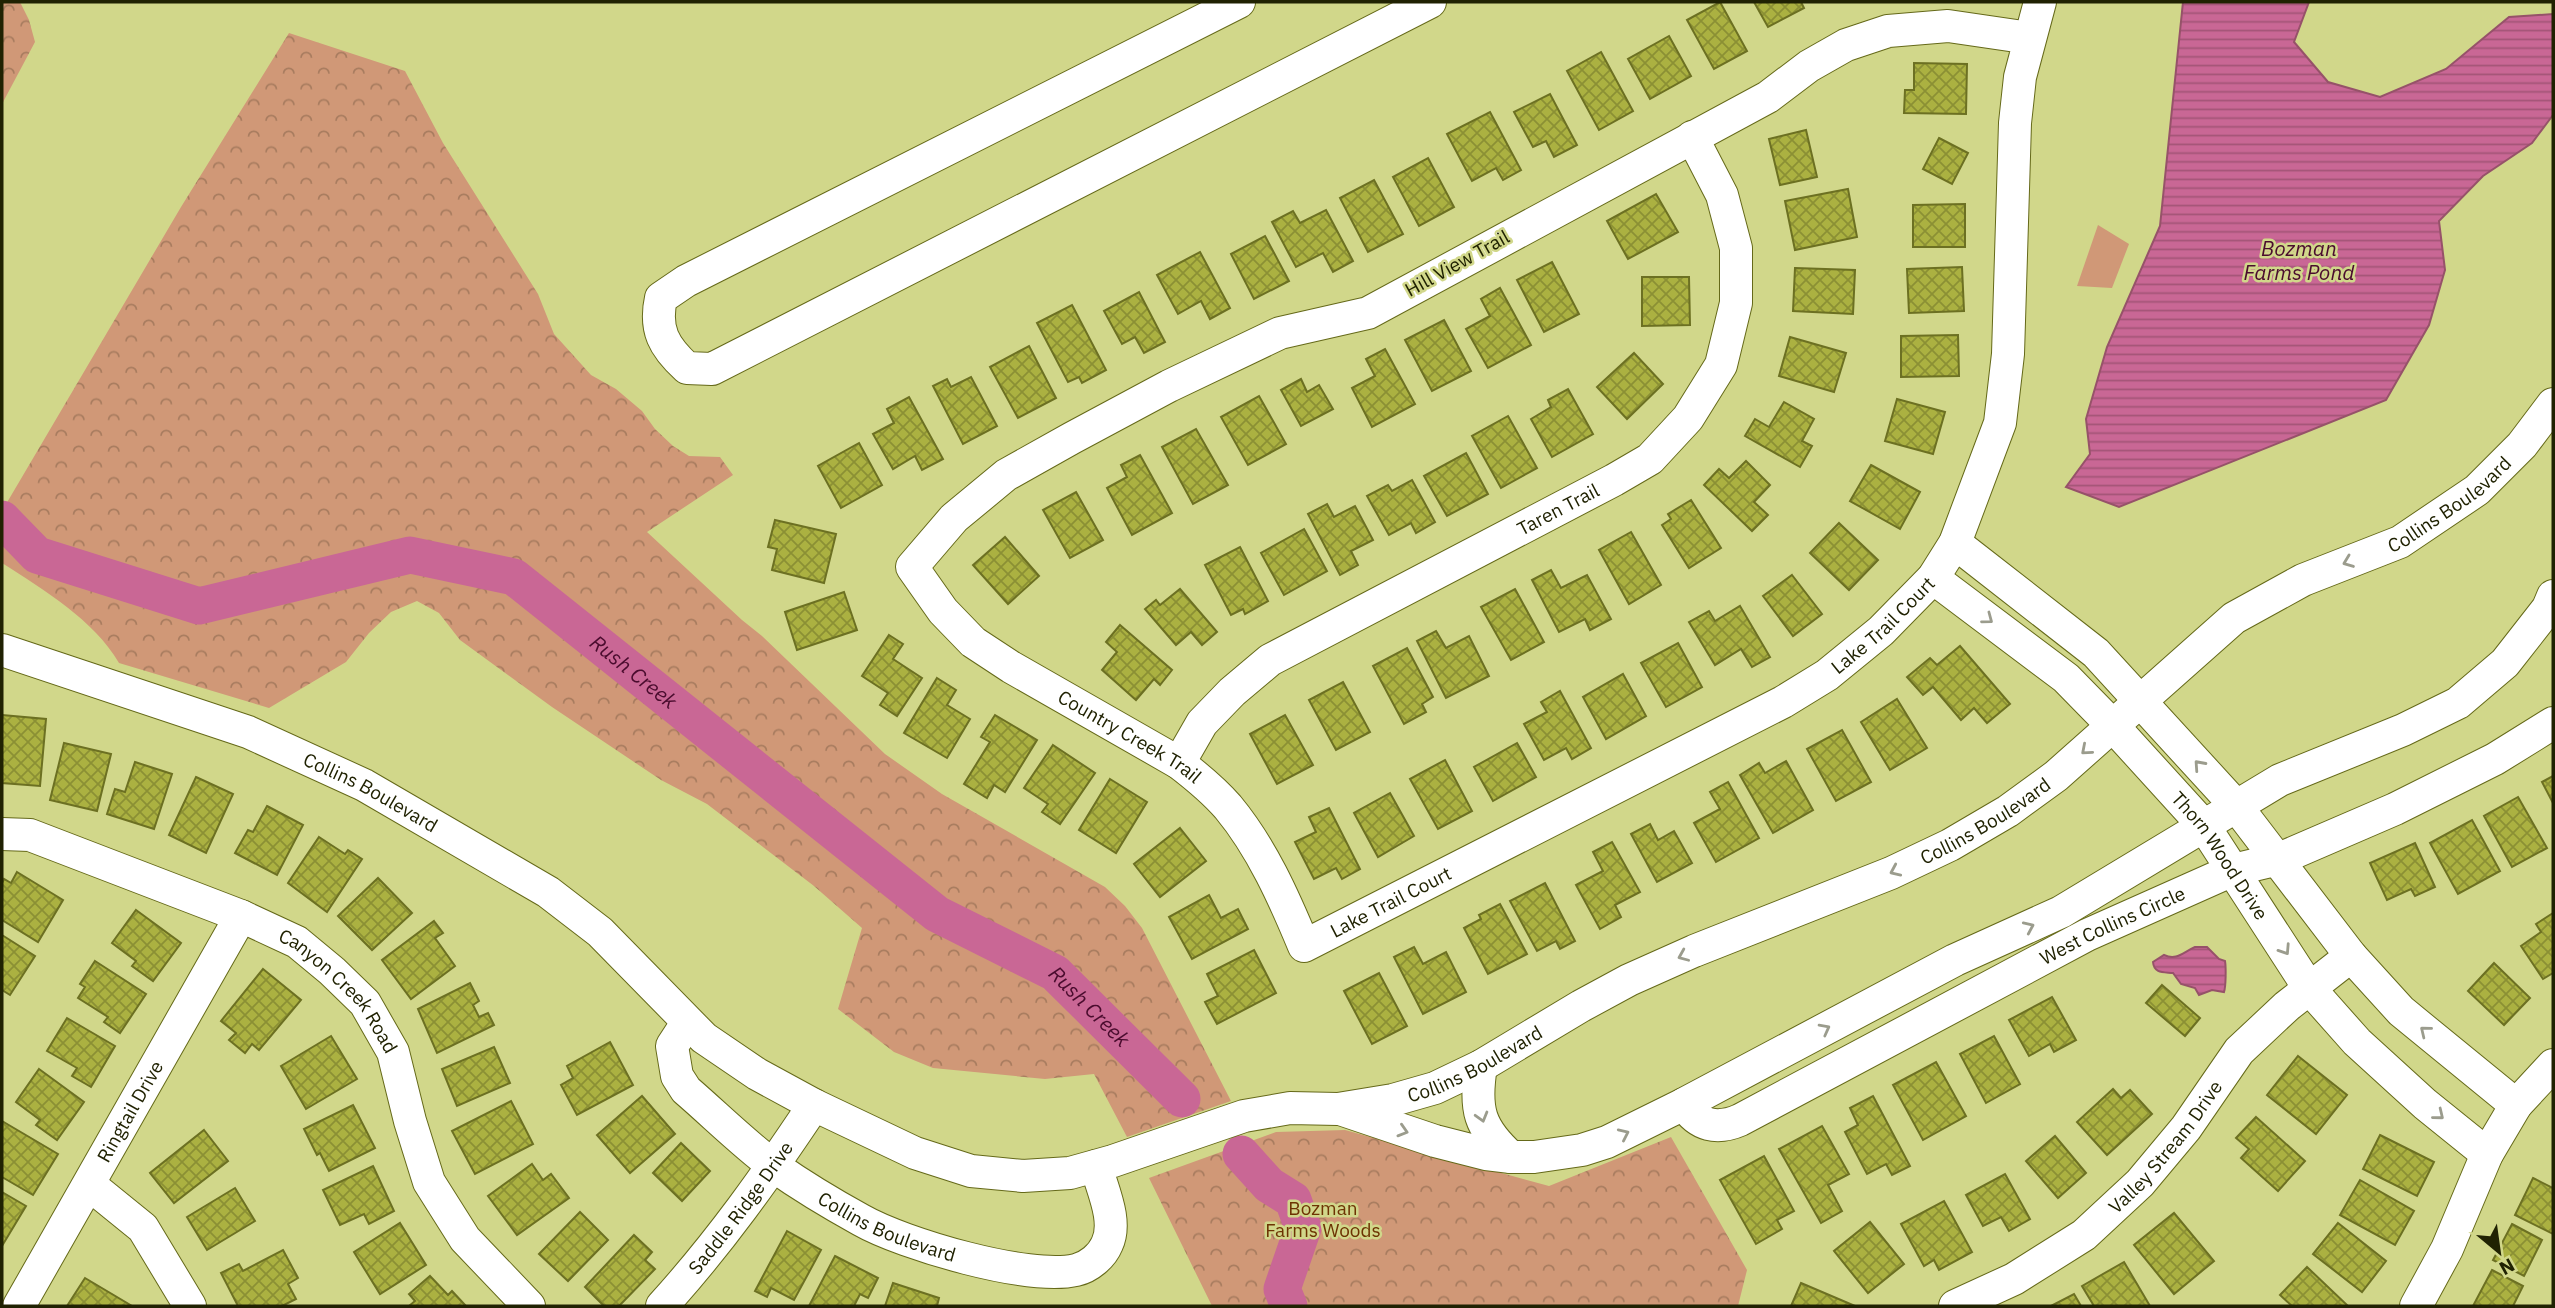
<svg xmlns="http://www.w3.org/2000/svg" width="2555" height="1308" font-family="'IBM Plex Sans',sans-serif">
  <style>
    .green { fill: #d09877 }
    .forest { fill: url(#forest-crowns) }
    .water { fill: url(#water-rules); stroke: #965269; stroke-width: 2 }
    .lines { fill: none; stroke-linecap: round; stroke-linejoin: round }
    .river { stroke: #c96795; stroke-width: 37 }
    .building { fill: url(#building-cross-hatch); stroke: #6c7022; stroke-width: 2 }
    .minor-casing { stroke: #656919; stroke-width: 34 }
    .minor { stroke: #fff; stroke-width: 32 }
    .oneway { stroke: #9b9c8d }
    .labels { text-anchor: middle; stroke-width: 5; stroke-linejoin: round; paint-order: stroke }
    .street-label { font-size: 19px; fill: #202202; stroke: #d1d78a }
    .park-label { font-size: 19px; fill: #6d3303; stroke: #d1d78a }
    .water-label { font-size: 21px; font-style: italic; fill: #4a0c2e; stroke: #d1d78a }
  </style>
  <defs>
    <pattern id="forest-crowns" width="20" height="18" patternUnits="userSpaceOnUse" patternTransform="scale(1.75)"><rect width="20" height="18" fill="#d09877"/><path d="M2 6a3 3 0 1 1 6 0M12 15a3 3 0 1 1 6 0" fill="none" stroke="#a87c5f"/></pattern>
    <pattern id="water-rules" width="6" height="5" patternUnits="userSpaceOnUse" patternTransform="scale(1.75)"><rect width="6" height="5" fill="#c96795"/><path d="M0 2.5h6" fill="none" stroke="#a35477"/></pattern>
    <pattern id="building-cross-hatch" width="8" height="8" patternUnits="userSpaceOnUse" patternTransform="scale(1.75)"><rect width="8" height="8" fill="#abb141"/><path d="M0 0l8 8M0 8l8-8" fill="none" stroke="#8b9034"/></pattern>
  </defs>
  <rect width="100%" height="100%" fill="#d1d78a"/>
  <polygon class="green" points="2098,225 2129,244 2112,288 2077,286"/>
  <g class="forest">
    <polygon points="2,2 20,2 29,20 35,42 2,104"/>
    <path d="M289,33L405,71L443,143L538,294L554,334L591,375L616,389L642,411L655,429L673,446L689,456L720,457L733,475L647,532L742,620L762,636L885,754L942,794L1105,887L1125,906L1142,928L1231,1101L1127,1137L1094,1074L1045,1079L933,1068L894,1052L838,1009L862,928L814,886L707,804L661,780L552,707L460,640L439,613L417,601L391,612L369,633L346,662L269,708L119,663C94,620 44,590 2,563V511L181,207Z"/>
    <polygon points="1345,1130 1549,1186 1671,1137 1747,1270 1738,1306 1212,1306 1149,1178 1276,1132"/>
  </g>
  <g class="water">
    <polygon points="2183,2 2309,2 2294,42 2328,82 2380,97 2446,69 2509,17 2553,14 2553,115 2532,143 2483,176 2439,221 2445,270 2429,325 2386,400 2119,507 2066,487 2090,454 2086,419 2107,347 2160,226"/>
    <path d="M2195,947H2207L2219,959L2225,961C2226,967 2226,986 2224,992L2212,990L2199,995L2195,988L2181,984L2173,973C2164,972 2154,974 2153,962L2164,955C2177,961 2183,952 2195,947Z"/>
  </g>
  <g class="lines">
    <g class="river">
      <path id="s1" d="M2,519L37,555L199,606L410,555L514,577L937,914L1055,973L1182,1099"/>
      <polyline points="1241,1154 1269,1185 1293,1200 1303,1228 1282,1289 1289,1306"/>
    </g>
  </g>
  <g class="building">
    <polygon points="1720,2 1747,51 1714,69 1687,20"/>
    <polygon points="1754,2 1801,2 1804,8 1768,27"/>
    <polygon points="1669,36 1691,76 1650,99 1628,59"/>
    <polygon points="1601,52 1633,111 1599,130 1567,71"/>
    <polygon points="1914,63 1967,64 1966,114 1904,113 1905,90 1914,90"/>
    <polygon points="1550,94 1577,145 1554,157 1546,141 1533,147 1514,112"/>
    <polygon points="1490,112 1521,170 1503,180 1496,168 1472,181 1447,134"/>
    <polygon points="1806,130 1817,177 1780,185 1769,139"/>
    <polygon points="1939,138 1968,153 1952,184 1923,169"/>
    <polygon points="1428,158 1454,207 1419,226 1393,177"/>
    <polygon points="1374,180 1403,234 1368,252 1340,198"/>
    <polygon points="1848,189 1857,237 1795,250 1785,201"/>
    <polygon points="1656,194 1678,232 1628,259 1607,221"/>
    <polygon points="1965,204 1965,247 1913,247 1913,205"/>
    <polygon points="1326,210 1353,261 1333,272 1323,253 1296,267 1272,222 1293,211 1300,223"/>
    <polygon points="1265,236 1289,281 1254,299 1231,254"/>
    <polygon points="1200,252 1230,308 1210,319 1201,301 1178,314 1157,275"/>
    <polygon points="1552,262 1579,314 1544,332 1517,280"/>
    <polygon points="1962,267 1964,311 1909,313 1907,269"/>
    <polygon points="1795,268 1855,270 1853,314 1793,311"/>
    <polygon points="1642,277 1689,277 1690,325 1642,326"/>
    <polygon points="1500,288 1531,345 1488,368 1466,329 1490,316 1481,299"/>
    <polygon points="1139,292 1165,342 1144,353 1135,337 1122,344 1104,311"/>
    <polygon points="1072,305 1106,370 1082,383 1079,377 1068,382 1037,323"/>
    <polygon points="1444,320 1471,371 1432,391 1405,340"/>
    <polygon points="1958,335 1959,376 1901,377 1901,336"/>
    <polygon points="1790,337 1846,353 1834,392 1779,376"/>
    <polygon points="1029,346 1056,398 1018,418 990,367"/>
    <polygon points="1385,349 1415,404 1372,427 1352,388 1375,376 1366,359"/>
    <polygon points="1634,353 1663,384 1627,419 1597,387"/>
    <polygon points="971,377 997,426 963,444 933,386 947,379 951,387"/>
    <polygon points="1301,379 1307,392 1319,385 1333,409 1301,426 1281,390"/>
    <polygon points="1568,389 1593,434 1552,457 1531,419 1551,407 1548,400"/>
    <polygon points="1259,396 1286,444 1248,465 1221,417"/>
    <polygon points="909,397 943,459 922,470 915,456 893,469 873,434 894,423 887,409"/>
    <polygon points="1897,399 1945,412 1933,454 1885,441"/>
    <polygon points="1784,402 1814,419 1802,441 1812,446 1800,467 1745,436 1755,419 1769,427"/>
    <polygon points="1508,416 1537,468 1501,488 1472,436"/>
    <polygon points="1196,429 1228,485 1193,504 1162,447"/>
    <polygon points="859,443 882,485 841,508 818,466"/>
    <polygon points="1466,453 1488,494 1447,516 1424,476"/>
    <polygon points="1140,455 1172,513 1132,535 1107,488 1127,477 1121,465"/>
    <polygon points="1746,461 1770,485 1754,502 1768,515 1752,531 1704,485 1719,469 1729,478"/>
    <polygon points="1871,465 1920,492 1900,529 1850,501"/>
    <polygon points="1412,480 1435,522 1416,533 1411,523 1389,535 1367,496 1388,485 1392,491"/>
    <polygon points="1076,492 1103,540 1070,558 1043,510"/>
    <polygon points="1691,500 1721,548 1689,568 1662,525 1671,519 1668,514"/>
    <polygon points="1327,504 1334,517 1355,506 1373,540 1351,551 1358,565 1340,575 1308,514"/>
    <polygon points="775,520 836,534 824,583 772,570 777,549 768,547"/>
    <polygon points="1839,523 1878,560 1849,590 1810,553"/>
    <polygon points="1304,529 1327,571 1284,595 1261,553"/>
    <polygon points="1631,532 1661,585 1629,604 1599,550"/>
    <polygon points="1005,537 1039,576 1008,604 973,565"/>
    <polygon points="1240,547 1268,601 1245,614 1243,609 1231,615 1205,565"/>
    <polygon points="1551,570 1561,588 1587,575 1611,619 1590,630 1585,619 1559,632 1532,580"/>
    <polygon points="1792,575 1822,614 1793,636 1763,596"/>
    <polygon points="1180,589 1217,632 1202,645 1191,632 1176,645 1145,609 1156,600 1160,605"/>
    <polygon points="1515,589 1544,642 1511,660 1481,607"/>
    <polygon points="844,592 857,630 797,650 785,612"/>
    <polygon points="1740,606 1770,657 1752,667 1741,649 1715,665 1689,622 1709,611 1715,621"/>
    <polygon points="1120,625 1172,670 1160,685 1154,679 1136,700 1102,670 1117,652 1106,642"/>
    <polygon points="1436,631 1446,648 1469,636 1489,676 1446,698 1417,641"/>
    <polygon points="889,635 903,644 893,659 922,678 897,716 880,705 888,693 862,676"/>
    <polygon points="1678,643 1702,687 1666,707 1641,663"/>
    <polygon points="1960,646 2010,704 1987,723 1974,708 1961,720 1933,687 1923,695 1907,677 1930,658 1937,665"/>
    <polygon points="1407,648 1433,697 1422,704 1426,712 1404,724 1373,666"/>
    <polygon points="1623,674 1646,716 1606,739 1583,697"/>
    <polygon points="937,678 956,690 947,705 970,719 947,758 904,733"/>
    <polygon points="1343,682 1370,732 1336,750 1309,700"/>
    <polygon points="1560,691 1591,748 1572,759 1566,748 1544,760 1524,724 1547,712 1541,702"/>
    <polygon points="1897,699 1927,748 1890,770 1861,722"/>
    <polygon points="2,715 46,719 40,786 2,783"/>
    <polygon points="995,715 1037,740 1005,792 994,785 987,798 964,784 990,742 981,737"/>
    <polygon points="1285,715 1313,765 1277,784 1250,734"/>
    <polygon points="1842,730 1871,782 1836,801 1807,749"/>
    <polygon points="64,743 111,754 97,811 50,800"/>
    <polygon points="1517,743 1536,777 1493,801 1474,767"/>
    <polygon points="1053,745 1095,773 1060,824 1042,812 1048,804 1024,788"/>
    <polygon points="1445,760 1472,811 1438,829 1410,779"/>
    <polygon points="1786,761 1813,810 1773,833 1740,775 1759,763 1765,773"/>
    <polygon points="135,762 172,774 154,829 107,814 115,789 125,792"/>
    <polygon points="2553,776 2553,803 2542,782"/>
    <polygon points="196,777 233,794 206,853 169,835"/>
    <polygon points="1110,779 1147,802 1116,853 1079,830"/>
    <polygon points="1728,782 1759,838 1716,862 1694,823 1720,809 1710,792"/>
    <polygon points="1390,793 1414,836 1378,857 1354,813"/>
    <polygon points="2518,797 2547,848 2512,867 2484,816"/>
    <polygon points="267,806 303,825 277,875 235,853 248,830 253,832"/>
    <polygon points="1329,808 1360,869 1342,879 1336,868 1314,879 1295,842 1316,832 1309,817"/>
    <polygon points="2472,820 2500,871 2458,894 2430,843"/>
    <polygon points="1650,824 1658,840 1674,831 1692,863 1657,882 1631,834"/>
    <polygon points="1180,828 1206,861 1160,897 1134,864"/>
    <polygon points="319,837 345,854 348,850 362,859 327,912 288,883"/>
    <polygon points="1612,842 1640,892 1615,905 1621,917 1600,929 1576,885 1603,871 1593,852"/>
    <polygon points="2415,843 2435,887 2415,896 2411,889 2387,900 2370,863"/>
    <polygon points="17,872 63,900 38,942 2,920 2,883 4,879 11,883"/>
    <polygon points="378,878 412,913 372,950 338,916"/>
    <polygon points="1545,883 1575,941 1560,949 1556,941 1537,951 1510,901"/>
    <polygon points="1209,895 1221,918 1238,909 1248,929 1192,959 1169,917"/>
    <polygon points="1500,904 1527,954 1488,974 1464,928 1481,919 1479,915"/>
    <polygon points="136,910 181,943 153,981 132,966 136,961 112,943"/>
    <polygon points="2553,913 2553,973 2543,979 2521,946 2541,932 2536,924"/>
    <polygon points="434,921 443,933 435,938 455,966 411,999 382,960"/>
    <polygon points="2,935 35,956 10,995 2,990"/>
    <polygon points="1414,947 1423,964 1446,952 1466,992 1423,1014 1394,957"/>
    <polygon points="1254,950 1276,993 1217,1024 1205,1002 1218,996 1207,974"/>
    <polygon points="95,961 146,994 120,1033 104,1022 108,1017 78,998 85,987 80,984"/>
    <polygon points="2494,963 2530,998 2504,1025 2468,991"/>
    <polygon points="263,969 301,1000 259,1050 252,1044 245,1053 229,1040 236,1033 221,1021"/>
    <polygon points="1379,973 1407,1026 1372,1044 1344,991"/>
    <polygon points="470,983 479,1001 473,1005 479,1017 488,1013 494,1025 437,1053 418,1009"/>
    <polygon points="2162,985 2200,1018 2185,1036 2146,1003"/>
    <polygon points="2052,997 2076,1040 2054,1052 2050,1044 2029,1056 2009,1020"/>
    <polygon points="67,1018 115,1046 91,1087 72,1076 77,1068 47,1051"/>
    <polygon points="331,1036 357,1079 306,1109 281,1066"/>
    <polygon points="1994,1036 2020,1084 1986,1103 1960,1054"/>
    <polygon points="610,1042 633,1085 577,1115 561,1085 573,1078 567,1066"/>
    <polygon points="494,1047 510,1083 457,1106 442,1069"/>
    <polygon points="2298,1056 2347,1095 2316,1134 2267,1095"/>
    <polygon points="1936,1062 1966,1116 1923,1140 1893,1085"/>
    <polygon points="39,1069 84,1102 57,1140 36,1125 40,1120 16,1102"/>
    <polygon points="2113,1089 2121,1098 2130,1090 2152,1114 2107,1155 2077,1122"/>
    <polygon points="642,1096 675,1134 630,1173 597,1135"/>
    <polygon points="1873,1096 1910,1166 1892,1175 1886,1164 1867,1174 1845,1132 1858,1125 1850,1108"/>
    <polygon points="511,1101 533,1144 475,1174 452,1131"/>
    <polygon points="353,1105 375,1148 329,1171 320,1153 317,1155 304,1129"/>
    <polygon points="2256,1117 2305,1161 2278,1191 2241,1158 2249,1149 2236,1138"/>
    <polygon points="2,1121 58,1154 33,1195 2,1177"/>
    <polygon points="1822,1126 1849,1174 1828,1185 1842,1211 1821,1223 1779,1149"/>
    <polygon points="204,1130 228,1161 174,1203 150,1173"/>
    <polygon points="2380,1135 2434,1162 2417,1196 2363,1169"/>
    <polygon points="2055,1136 2086,1173 2058,1198 2026,1161"/>
    <polygon points="681,1143 710,1171 682,1201 653,1173"/>
    <polygon points="1764,1156 1794,1211 1777,1220 1782,1229 1756,1244 1720,1180"/>
    <polygon points="532,1164 543,1180 551,1174 569,1198 517,1235 488,1196"/>
    <polygon points="373,1166 394,1211 369,1224 364,1214 340,1225 323,1190"/>
    <polygon points="2005,1174 2030,1219 2009,1231 2001,1217 1983,1226 1966,1195"/>
    <polygon points="2533,1178 2553,1188 2553,1234 2515,1215"/>
    <polygon points="2360,1180 2414,1211 2395,1245 2340,1215"/>
    <polygon points="235,1188 255,1221 207,1250 187,1217"/>
    <polygon points="2,1192 26,1206 2,1246"/>
    <polygon points="1944,1201 1972,1252 1939,1270 1934,1260 1924,1266 1901,1224"/>
    <polygon points="580,1212 608,1240 568,1281 539,1254"/>
    <polygon points="2174,1213 2214,1261 2174,1294 2134,1245"/>
    <polygon points="1870,1222 1904,1264 1868,1293 1834,1251"/>
    <polygon points="400,1223 426,1265 380,1294 354,1252"/>
    <polygon points="2338,1223 2386,1261 2362,1292 2313,1254"/>
    <polygon points="2512,1224 2542,1240 2524,1276 2493,1260"/>
    <polygon points="787,1231 821,1250 794,1300 771,1288 767,1297 755,1291"/>
    <polygon points="634,1235 652,1252 645,1260 655,1269 619,1306 604,1306 585,1287"/>
    <polygon points="283,1250 298,1278 288,1284 296,1299 282,1306 238,1306 221,1273 239,1264 243,1271"/>
    <polygon points="835,1256 878,1278 868,1298 860,1294 854,1306 809,1306"/>
    <polygon points="2124,1262 2150,1306 2094,1306 2082,1286"/>
    <polygon points="2307,1267 2348,1306 2292,1306 2280,1295"/>
    <polygon points="2492,1270 2523,1286 2513,1306 2473,1306"/>
    <polygon points="430,1276 448,1295 452,1291 466,1306 409,1306 415,1301 409,1294"/>
    <polygon points="85,1278 132,1306 67,1306"/>
    <polygon points="893,1283 939,1298 937,1306 885,1306"/>
    <polygon points="1801,1283 1855,1306 1791,1306"/>
    <polygon points="2074,1294 2081,1306 2051,1306"/>
  </g>
  <g class="lines">
    <g class="minor-casing">
      <g id="minor">
        <path d="M1239,2L686,281L661,298C654,330 664,347 687,368L712,369L1430,2"/>
        <path id="s2" d="M2030,38L1948,26L1888,31L1846,45L1809,66L1768,97L1368,313L1280,333L1169,386L1072,438L1006,475L954,518L912,567L943,611L973,642L1011,667L1179,763C1196,776 1214,791 1228,807C1262,848 1284,898 1304,946L1783,702L1827,675L1881,631L1933,578L1955,543L2000,423L2008,354L2015,123L2020,77L2040,2"/>
        <polyline points="1955,543 2096,653 2237,807 2351,956 2401,1011 2516,1105"/>
        <path id="s3" d="M1933,578L2066,678L2113,726L2204,826L2309,988L2357,1042L2425,1104L2487,1154"/>
        <path id="s4" d="M2,650L248,732L364,785L548,892L600,932L704,1038L757,1074L814,1105L915,1153L971,1171L1023,1176L1070,1173L1113,1161L1244,1116L1290,1108L1338,1109L1393,1100L1435,1088L1481,1066L1581,1006L1629,980L1694,951L1891,873L1950,845L2008,811L2056,776L2234,618L2303,580L2400,542L2477,490L2522,445L2553,404"/>
        <path id="s5" d="M1179,763L1202,723L1232,692L1270,660L1614,480L1650,459L1688,418L1721,365L1736,303V248L1722,195L1692,137"/>
        <path id="s6" d="M2,834L30,835L241,916L297,942L332,971L365,1003L393,1052L410,1121L429,1182L465,1239L529,1306"/>
        <path id="s7" d="M687,1023L672,1046L677,1076L686,1090C715,1115 744,1144 775,1167C802,1186 832,1204 861,1220C903,1244 1029,1281 1076,1270C1089,1267 1102,1256 1107,1244C1118,1221 1102,1189 1096,1166"/>
        <path d="M1481,1066C1474,1109 1479,1128 1511,1157"/>
        <path id="s8" d="M1684,1104C1698,1126 1717,1130 1740,1120L2087,935L2233,870L2279,859L2395,809L2495,759L2553,723"/>
        <polyline points="1343,1110 1435,1141 1486,1154 1511,1157 1534,1157 1582,1150 1607,1142 1684,1104 1955,960 2061,912 2280,780 2403,730 2458,703 2505,663 2548,608 2553,596"/>
        <polyline points="90,1185 143,1228 190,1306"/>
        <path id="s9" d="M19,1306L241,916"/>
        <path id="s10" d="M662,1306C720,1242 766,1177 814,1105"/>
        <path id="s11" d="M1955,1306L2014,1279L2084,1235L2140,1183L2186,1128L2239,1051L2287,1006L2351,956"/>
        <polyline points="2416,1306 2447,1249 2487,1154 2516,1105 2553,1065"/>
      </g>
    </g>
    <use href="#minor" class="minor"/>
  </g>
  <defs><path id="oneway-chevron" d="M-2-3.5L2.5 0L-2 3.5" fill="none" stroke-width="1.6" stroke-linecap="round" stroke-linejoin="round" transform="scale(1.75)"/></defs>
  <g class="oneway">
    <use href="#oneway-chevron" transform="translate(2348 562) rotate(159)"/>
    <use href="#oneway-chevron" transform="translate(1988 619) rotate(37)"/>
    <use href="#oneway-chevron" transform="translate(2086 750) rotate(139)"/>
    <use href="#oneway-chevron" transform="translate(2199 765) rotate(-132)"/>
    <use href="#oneway-chevron" transform="translate(1895 871) rotate(156)"/>
    <use href="#oneway-chevron" transform="translate(2029 927) rotate(-24)"/>
    <use href="#oneway-chevron" transform="translate(2285 950) rotate(57)"/>
    <use href="#oneway-chevron" transform="translate(1683 956) rotate(157)"/>
    <use href="#oneway-chevron" transform="translate(1825 1029) rotate(-28)"/>
    <use href="#oneway-chevron" transform="translate(2425 1031) rotate(-141)"/>
    <use href="#oneway-chevron" transform="translate(2439 1115) rotate(39)"/>
    <use href="#oneway-chevron" transform="translate(1482 1117) rotate(74)"/>
    <use href="#oneway-chevron" transform="translate(1403 1131) rotate(17)"/>
    <use href="#oneway-chevron" transform="translate(1624 1134) rotate(-25)"/>
  </g>
  <g class="labels">
    <g class="street-label">
      <text transform="translate(1457 263) rotate(-29)" y="7">Hill View Trail</text>
      <text dy="7" stroke="none"><textPath href="#s4" startOffset="2770">Collins Boulevard</textPath></text>
      <text dy="7" stroke="none"><textPath href="#s5" startOffset="464">Taren Trail</textPath></text>
      <text dy="7" stroke="none"><textPath href="#s2" startOffset="2492">Lake Trail Court</textPath></text>
      <text dy="7" stroke="none"><textPath href="#s2" startOffset="1547">Country Creek Trail</textPath></text>
      <text dy="7" stroke="none"><textPath href="#s4" startOffset="396">Collins Boulevard</textPath></text>
      <text dy="7" stroke="none"><textPath href="#s4" startOffset="2203">Collins Boulevard</textPath></text>
      <text dy="7" stroke="none"><textPath href="#s3" startOffset="402">Thorn Wood Drive</textPath></text>
      <text dy="7" stroke="none"><textPath href="#s2" startOffset="1925">Lake Trail Court</textPath></text>
      <text dy="7" stroke="none"><textPath href="#s8" startOffset="485">West Collins Circle</textPath></text>
      <text dy="7" stroke="none"><textPath href="#s6" startOffset="380">Canyon Creek Road</textPath></text>
      <text dy="7" stroke="none"><textPath href="#s4" startOffset="1636">Collins Boulevard</textPath></text>
      <text dy="7" stroke="none"><textPath href="#s9" startOffset="224">Ringtail Drive</textPath></text>
      <text dy="7" stroke="none"><textPath href="#s11" startOffset="268">Valley Stream Drive</textPath></text>
      <text dy="7" stroke="none"><textPath href="#s10" startOffset="126">Saddle Ridge Drive</textPath></text>
      <text dy="7" stroke="none"><textPath href="#s7" startOffset="320">Collins Boulevard</textPath></text>
    </g>
    <g class="park-label">
      <text x="1323" y="1215">Bozman<tspan x="1323" dy="22">Farms Woods</tspan></text>
    </g>
    <g class="water-label">
      <text x="2299" y="256">Bozman<tspan x="2299" dy="24">Farms Pond</tspan></text>
      <text dy="7" stroke="none"><textPath href="#s1" startOffset="696">Rush Creek</textPath></text>
      <text dy="7" stroke="none"><textPath href="#s1" startOffset="1264">Rush Creek</textPath></text>
    </g>
  </g>
  <rect width="2555" height="1308" fill="none" stroke="#202202" stroke-width="7"/>
  <g transform="translate(2499 1252) rotate(151)" stroke="#d1d78a" stroke-width="5" paint-order="stroke">
  <path d="M0-5L12 26L0 18L-12 26Z" fill="#202202"/>
  <text y="-10" font-size="19" font-weight="bold" text-anchor="middle" fill="#202202">N</text>
  </g>
</svg>
